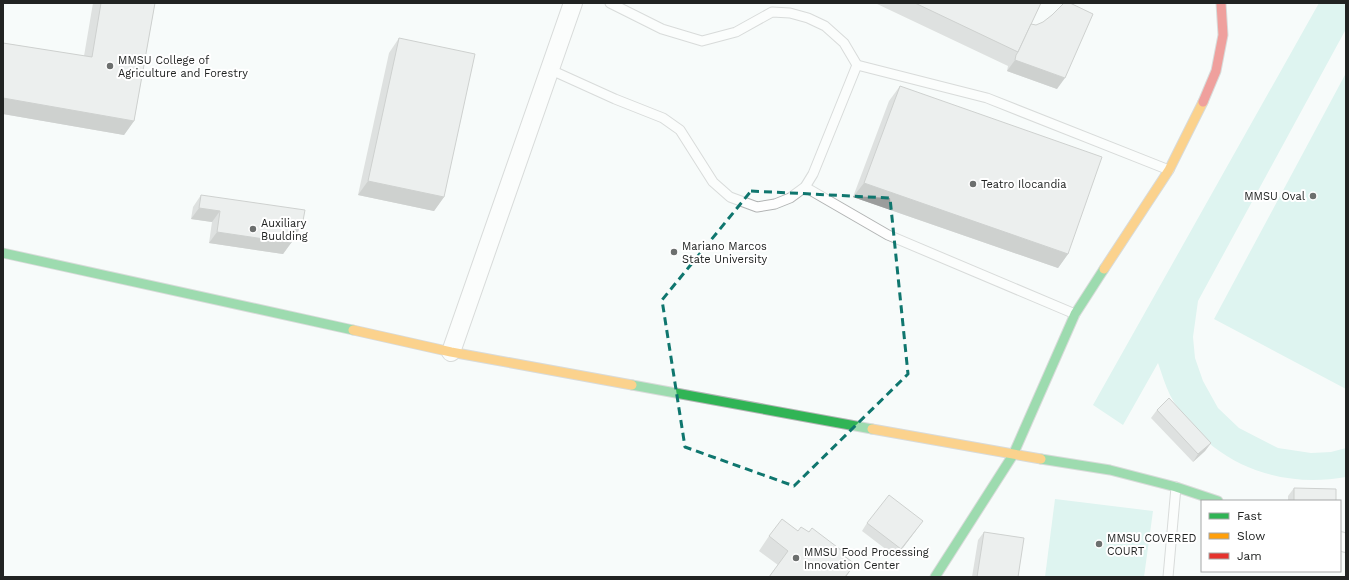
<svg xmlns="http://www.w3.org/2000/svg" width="1349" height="580" font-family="'Work Sans',sans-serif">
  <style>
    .pitch { fill: #bfeae4 }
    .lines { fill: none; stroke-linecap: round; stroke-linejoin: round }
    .lane-casing { stroke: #b2b4b4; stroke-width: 11 }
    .street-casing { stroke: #b2b4b4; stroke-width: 20 }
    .fast-casing { stroke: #b2b4b4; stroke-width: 11 }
    .slow-casing { stroke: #b2b4b4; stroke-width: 11 }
    .jam-casing { stroke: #b2b4b4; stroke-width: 11 }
    .lane { stroke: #fefefe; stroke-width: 9 }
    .street { stroke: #fefefe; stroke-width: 18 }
    .fast { stroke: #30b455; stroke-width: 9 }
    .slow { stroke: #ff9f0a; stroke-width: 9 }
    .jam { stroke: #e5322d; stroke-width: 9 }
    .wall { fill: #bfc1c0 }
    .shaded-wall { fill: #9b9d9c }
    .building { fill: #dee0df; stroke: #9b9d9c }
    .marked { fill: none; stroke: #0f766e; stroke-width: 3; stroke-dasharray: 8 5; stroke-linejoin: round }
    .poi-dot { fill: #6c6f6e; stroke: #fff; stroke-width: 1.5 }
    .labels { text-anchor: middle; stroke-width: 4; stroke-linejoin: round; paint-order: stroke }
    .poi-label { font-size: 11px; fill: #212322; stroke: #fff; text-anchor: start }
  </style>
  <rect width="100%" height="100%" fill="#f7fbfa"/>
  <g class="pitch">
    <path d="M1319,3H1346V29L1198,301L1193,337L1195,358L1203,381L1218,408L1239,428L1278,448L1311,453L1331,452L1346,448V477C1274,490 1205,460 1170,395C1165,385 1162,374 1158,363L1123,425L1093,405Z"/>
    <polygon points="1346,73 1346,389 1214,319"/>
    <polygon points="1055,499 1153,511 1144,577 1045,577"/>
  </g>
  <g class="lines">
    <g class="lane-casing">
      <g id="lane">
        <polyline points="857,65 987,98 1169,170"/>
        <polyline points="551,70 615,99 663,118 680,130 713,182 730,197 757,207 775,204 790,198 805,187 813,174 857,65 844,43 825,26 808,18 790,13 772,12 736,32 702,41 662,29 610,3"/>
        <polyline points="805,187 888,235 1075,314"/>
        <polyline points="1168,577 1176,487"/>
      </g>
    </g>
    <g class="street-casing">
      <g id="street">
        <polyline points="451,352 573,3"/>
        <polyline points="1340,541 1346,543"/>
      </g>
    </g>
    <g class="fast-casing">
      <g id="fast">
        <polyline points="3,253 353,330"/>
        <polyline points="632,385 872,429"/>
        <polyline points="1041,459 1110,470 1176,487 1218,501"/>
        <polyline points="935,577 1013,455 1075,314 1104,269"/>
      </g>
    </g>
    <g class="slow-casing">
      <g id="slow">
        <polyline points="1104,269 1169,170 1203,102"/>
        <polyline points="353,330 451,352 632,385"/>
        <polyline points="872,429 1041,459"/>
      </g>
    </g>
    <g class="jam-casing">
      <polyline id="jam" points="1203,102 1216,71 1223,35 1221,3"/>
    </g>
    <use href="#lane" class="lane"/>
    <use href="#street" class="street"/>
    <use href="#fast" class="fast"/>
    <use href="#slow" class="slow"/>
    <use href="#jam" class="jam"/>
  </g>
  <g class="wall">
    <polygon points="93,3 155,3 134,121 124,135 3,114 3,43 84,56"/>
    <polygon points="875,3 1041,3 1031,24 1057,89 1007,71 1008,66"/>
    <polygon points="399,38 444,197 434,211 358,195 389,53"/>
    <polygon points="900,86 1068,254 1058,268 853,197 889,101"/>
    <polygon points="201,195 294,237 292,237 291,243 283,254 209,243 212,222 191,219 193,207"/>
    <polygon points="1157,410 1211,443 1205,451 1193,462 1151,418"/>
    <polygon points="1294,488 1336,501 1288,501 1288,496"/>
    <polygon points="867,523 917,529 896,557 862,531"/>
    <polygon points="798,531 843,555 855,564 846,577 769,577 778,565 759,551 769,536"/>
    <polygon points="984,532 1018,577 972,577 978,540"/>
  </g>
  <g class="shaded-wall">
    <polygon points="1015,60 1065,78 1057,89 1007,71"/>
    <polygon points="3,98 134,121 124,135 3,114"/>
    <polygon points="368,181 444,197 434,211 358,195"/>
    <polygon points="864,183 1068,254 1058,268 853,197"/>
    <polygon points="199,208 220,211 212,222 191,219"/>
    <polygon points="294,225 302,226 294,237 286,236"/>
    <polygon points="217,232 291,243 283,254 209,243"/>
    <polygon points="1211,443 1205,451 1193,462 1198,454"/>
    <polygon points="923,521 896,557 901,549"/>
  </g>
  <g class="building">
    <polygon points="101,3 155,3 134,121 3,98 3,43 92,57"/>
    <polygon points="915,3 1041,3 1018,52"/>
    <polygon points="1064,3 1070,3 1093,14 1065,78 1015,60 1016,55 1018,52 1031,24 1036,25 1043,22 1052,15"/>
    <polygon points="399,38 475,54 444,197 368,181"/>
    <polygon points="900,86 1102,157 1068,254 864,183"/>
    <polygon points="201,195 305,210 302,226 294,225 291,243 217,232 220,211 199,208"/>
    <polygon points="1169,398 1211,443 1198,454 1157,410"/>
    <polygon points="1294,488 1336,489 1336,501 1294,501"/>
    <polygon points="889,495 923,521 901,549 867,523"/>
    <polygon points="782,519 798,531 801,527 809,532 812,528 845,553 843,555 855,564 845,577 769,577 788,551 769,536"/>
    <polygon points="984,532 1024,538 1018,577 977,577"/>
  </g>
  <path d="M0 0H1349V580H0ZM751,191L890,198L908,374L794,486L685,447L662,300Z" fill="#f7fbfa" fill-opacity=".55" fill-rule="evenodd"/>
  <path class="marked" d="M751,191L890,198L908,374L794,486L685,447L662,300Z"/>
  <g class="poi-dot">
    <circle cx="110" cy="66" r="4"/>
    <circle cx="973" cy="184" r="4"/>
    <circle cx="1313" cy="196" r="4"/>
    <circle cx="253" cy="229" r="4"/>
    <circle cx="674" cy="252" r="4"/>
    <circle cx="1099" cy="544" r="4"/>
    <circle cx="796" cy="558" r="4"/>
  </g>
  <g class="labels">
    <g class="poi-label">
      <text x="118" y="64">MMSU College of<tspan x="118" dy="13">Agriculture and Forestry</tspan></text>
      <text x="981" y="188">Teatro Ilocandia</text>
      <text x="1305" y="200" text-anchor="end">MMSU Oval</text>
      <text x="261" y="227">Auxiliary<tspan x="261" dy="13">Buulding</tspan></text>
      <text x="682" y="250">Mariano Marcos<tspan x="682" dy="13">State University</tspan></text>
      <text x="1107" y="542">MMSU COVERED<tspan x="1107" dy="13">COURT</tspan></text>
      <text x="804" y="556">MMSU Food Processing<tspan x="804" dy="13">Innovation Center</tspan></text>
    </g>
  </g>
  <rect width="1349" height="580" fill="none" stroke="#212322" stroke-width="8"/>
  <rect x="1201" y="500" width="140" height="72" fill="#ffffff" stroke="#a6a7a7"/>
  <rect x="1209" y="513" width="20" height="6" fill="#30b455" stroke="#a6a7a7"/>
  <text x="1237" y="520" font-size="12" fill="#212322">Fast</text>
  <rect x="1209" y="533" width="20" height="6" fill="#ff9f0a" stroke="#a6a7a7"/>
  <text x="1237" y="540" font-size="12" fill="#212322">Slow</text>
  <rect x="1209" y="553" width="20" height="6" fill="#e5322d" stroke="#a6a7a7"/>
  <text x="1237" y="560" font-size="12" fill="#212322">Jam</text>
</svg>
